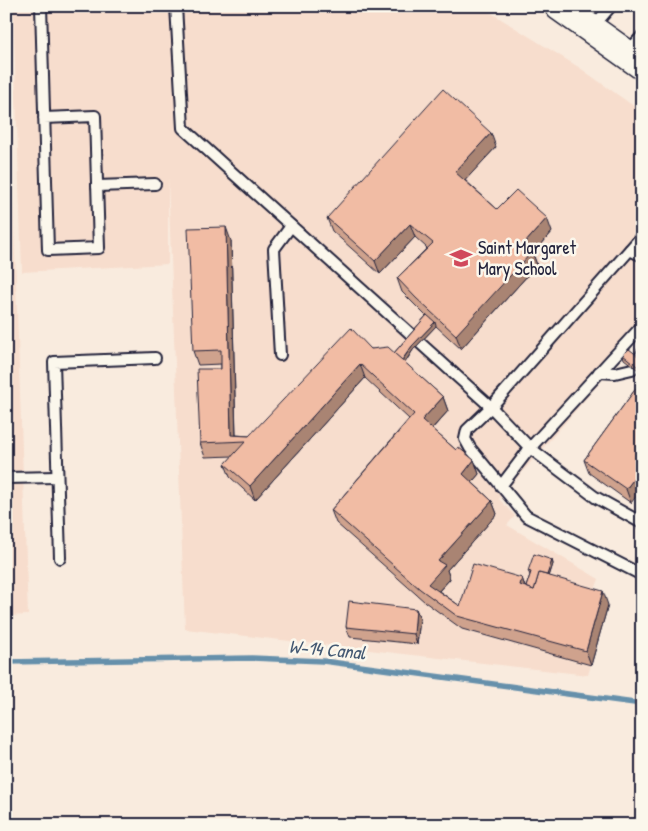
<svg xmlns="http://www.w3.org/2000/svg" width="648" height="831" font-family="'Patrick Hand',sans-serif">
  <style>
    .built { fill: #f7ddcd }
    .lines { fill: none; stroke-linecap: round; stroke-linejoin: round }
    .stream { stroke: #6690ab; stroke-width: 5.5 }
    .lane-casing { stroke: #22223b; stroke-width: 14 }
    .secondary-casing { stroke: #22223b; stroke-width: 31 }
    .lane { stroke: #fbf7ec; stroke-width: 10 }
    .secondary { stroke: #fbf7ec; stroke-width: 28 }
    .wall { fill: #cfa28d; stroke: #22223b }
    .shaded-wall { fill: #a98473; stroke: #22223b }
    .building { fill: #f1bca4; stroke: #22223b }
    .labels { text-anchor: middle; stroke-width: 5; stroke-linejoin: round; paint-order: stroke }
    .poi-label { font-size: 18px; fill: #22223b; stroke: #fbf7ec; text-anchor: start }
    .water-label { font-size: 19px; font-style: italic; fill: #445973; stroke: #fbf7ec }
  </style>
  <rect width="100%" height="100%" fill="#f9ebde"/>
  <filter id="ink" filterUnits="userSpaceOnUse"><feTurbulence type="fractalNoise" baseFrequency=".02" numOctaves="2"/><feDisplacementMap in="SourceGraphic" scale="10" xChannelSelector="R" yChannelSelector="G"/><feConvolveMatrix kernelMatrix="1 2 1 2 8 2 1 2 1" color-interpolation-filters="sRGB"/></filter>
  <g filter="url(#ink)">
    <g class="built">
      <polygon points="6,6 28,615 6,616"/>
      <polygon points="13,6 480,6 580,68 642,112 642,334 499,499 515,516 507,525 599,579 591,600 608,605 588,675 185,629 168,178 168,264 22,272"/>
    </g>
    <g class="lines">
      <polyline class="stream" points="6,662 252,658 323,661 642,704"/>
      <g class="lane-casing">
        <g id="lane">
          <polyline points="41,6 48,250 99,248 95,116 44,118"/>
          <polyline points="176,6 183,128 413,336"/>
          <polyline points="592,28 611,6"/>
          <polyline points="627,53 642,36"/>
          <polyline points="97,186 155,184"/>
          <polyline points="642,236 491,407 467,430 465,439 470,448 526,516 642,575"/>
          <polyline points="630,250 642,256"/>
          <polyline points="420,343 491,407 530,448 595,497 642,523"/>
          <polyline points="280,355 274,249 291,226"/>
          <polyline points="639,360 642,354"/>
          <polyline points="599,372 615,373 632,369 634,367"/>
          <polyline points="6,478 57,477"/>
          <polyline points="501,486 530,448 642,326"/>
          <polyline points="60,558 54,362 155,358"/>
        </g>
      </g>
      <g class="secondary-casing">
        <polyline id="secondary" points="559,6 642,65"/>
      </g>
      <use href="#lane" class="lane"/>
      <use href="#secondary" class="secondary"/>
    </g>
    <g class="wall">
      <polygon points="496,147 465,180 497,209 552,232 533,254 537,265 461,349 436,326 413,350 405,363 443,397 448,411 432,429 456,450 474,460 479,474 472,482 492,501 497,514 447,570 450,579 439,591 460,606 522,578 525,587 526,587 530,575 528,571 552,560 553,564 549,576 608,605 591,665 462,629 425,602 336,523 331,510 409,419 365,378 255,500 230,477 225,464 233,456 205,457 200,443 221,369 221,364 198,365 193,351 231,241 236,435 249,436 371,349 394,353 426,316 402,292 397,278 427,248 415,237 380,274 332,231 327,218"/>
      <polygon points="623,355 642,359 642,373 624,359"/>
      <polygon points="642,380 631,503 589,473 584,460"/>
      <polygon points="416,609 420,619 417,644 350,637 346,627"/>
    </g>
    <g class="shaded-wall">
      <polygon points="491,133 496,147 460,186 455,172"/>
      <polygon points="547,218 552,232 533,254 537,265 461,349 456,335 524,244"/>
      <polygon points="410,224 415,237 380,274 375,261"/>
      <polygon points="226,227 231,241 236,441 231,435"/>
      <polygon points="435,322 436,326 413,350 401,368 400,364 412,346"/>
      <polygon points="360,364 365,378 255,500 250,486"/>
      <polygon points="443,397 448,411 427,434 422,420"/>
      <polygon points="474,460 479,474 468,487 463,474"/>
      <polygon points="642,468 642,489 631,503 626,489"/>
      <polygon points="492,501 497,514 447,570 450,579 433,597 428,584 438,561"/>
      <polygon points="552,560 553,564 548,580 546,577"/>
      <polygon points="522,578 527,592 520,585"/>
      <polygon points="603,591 608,605 591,665 586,651"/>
      <polygon points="416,609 420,619 417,644 414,634"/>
    </g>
    <g class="building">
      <polygon points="443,89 491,133 455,172 497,209 516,190 547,218 524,244 532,252 456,335 416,298 397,278 433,243 410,224 375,261 327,218"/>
      <polygon points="226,227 231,435 249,436 351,328 371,349 388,347 443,397 422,420 456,450 458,447 474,460 463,474 492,501 438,561 445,565 428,584 460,606 473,564 522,578 520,585 534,590 539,573 603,591 586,651 457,616 420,589 331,510 414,414 360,364 250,486 225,464 246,441 200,443 197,369 221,369 221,350 193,351 188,228"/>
      <polygon points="427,315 435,322 412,346 402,360 394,353"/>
      <polygon points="629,349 642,359 642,370 623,355"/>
      <polygon points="642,380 642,468 626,489 584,460"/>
      <polygon points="534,554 552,560 547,575 539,573 534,590 526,587 531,572 528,571"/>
      <polygon points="349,601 416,609 414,634 346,627"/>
    </g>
  </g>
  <defs>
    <g id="school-bare" transform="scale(1.725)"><path d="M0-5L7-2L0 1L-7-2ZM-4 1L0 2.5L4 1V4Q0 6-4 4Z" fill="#d1495b" stroke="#fbf7ec" stroke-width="2.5" paint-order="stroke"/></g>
  </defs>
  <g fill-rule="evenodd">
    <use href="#school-bare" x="461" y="258"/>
  </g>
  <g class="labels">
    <g class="poi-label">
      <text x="478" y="254">Saint Margaret<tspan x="478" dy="21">Mary School</tspan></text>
    </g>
    <g class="water-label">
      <text transform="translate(327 649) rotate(5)" y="7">W-14 Canal</text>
    </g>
  </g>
  <rect width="648" height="831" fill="none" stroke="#fbf7ec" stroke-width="25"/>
  <rect x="12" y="12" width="623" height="806" fill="none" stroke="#22223b" stroke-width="2" filter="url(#ink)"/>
</svg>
